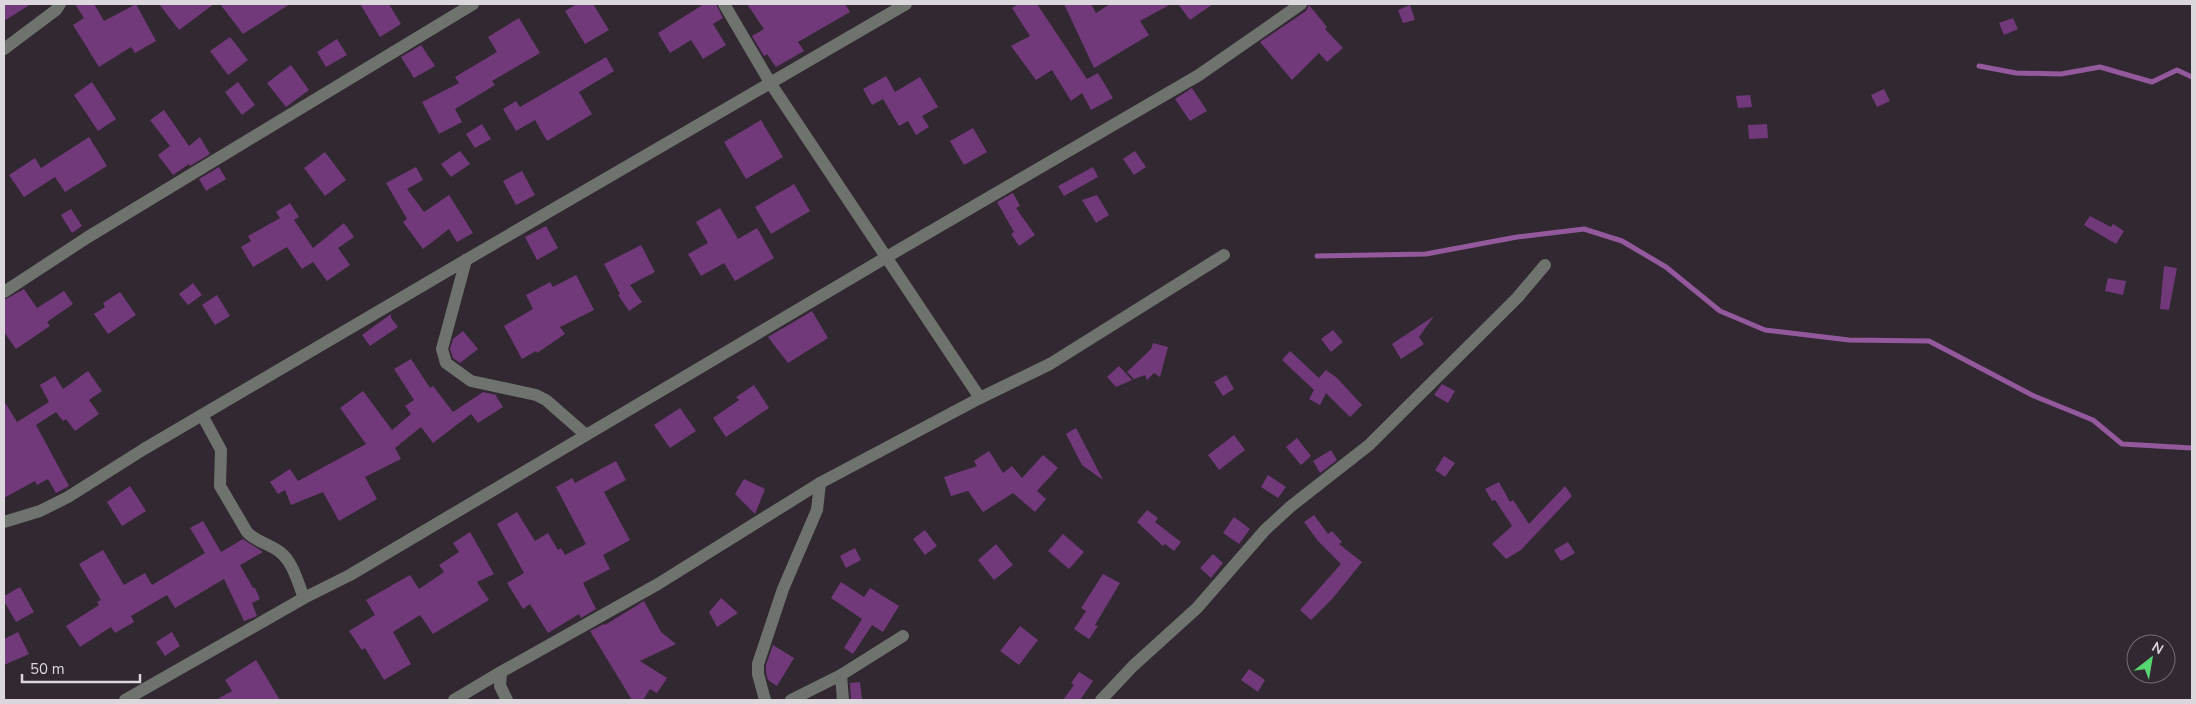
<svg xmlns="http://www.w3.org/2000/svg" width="2196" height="704" font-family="'Nunito Sans',sans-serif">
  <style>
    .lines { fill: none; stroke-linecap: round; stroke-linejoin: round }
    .stream { stroke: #94599c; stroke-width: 5 }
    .building { fill: #713979 }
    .minor { stroke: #6e736e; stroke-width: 12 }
  </style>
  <rect width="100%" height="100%" fill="#312832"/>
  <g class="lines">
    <g class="stream">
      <polyline points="1979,66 2016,73 2061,74 2100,67 2152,82 2177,70 2192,77"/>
      <polyline points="1317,256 1426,254 1517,237 1584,229 1622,241 1666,267 1720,311 1765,330 1849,340 1929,341 2034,396 2093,420 2122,444 2192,448"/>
    </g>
  </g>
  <g class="building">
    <polygon points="4,4 31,4 4,21"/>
    <polygon points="75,4 94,4 104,21 136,4 156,41 135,53 131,47 99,67 73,25 84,18"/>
    <polygon points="159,4 214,4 179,30"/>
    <polygon points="220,4 290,4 243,34"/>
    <polygon points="360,4 389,4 401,24 380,37"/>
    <polygon points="577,4 593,4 609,30 585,44 565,11"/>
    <polygon points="704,4 716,4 723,18 713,24 726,45 703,59 691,40 670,53 658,33"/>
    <polygon points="747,4 845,4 850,12 798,42 804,51 776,67 767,54 764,56 752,36 764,29"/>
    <polygon points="1018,4 1037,4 1087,79 1098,73 1113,98 1091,110 1082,93 1071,101 1052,70 1036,80 1011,46 1030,36 1012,8"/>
    <polygon points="1064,4 1091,4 1096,13 1110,4 1171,4 1140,21 1149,35 1094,68"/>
    <polygon points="1178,4 1213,4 1190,20"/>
    <polygon points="1309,5 1327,27 1325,29 1343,48 1327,62 1319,53 1292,80 1260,42 1306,11"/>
    <polygon points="1410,5 1415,20 1403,23 1398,10"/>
    <polygon points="519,18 540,53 492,81 495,85 455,109 462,122 439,134 422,102 459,83 455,77 497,52 488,37"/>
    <polygon points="2013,18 2018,29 2004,35 1999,23"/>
    <polygon points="230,37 248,60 228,75 210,51"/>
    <polygon points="337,39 347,55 326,67 317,52"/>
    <polygon points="421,45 435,66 414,78 401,57"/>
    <polygon points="606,57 614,71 579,92 592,114 547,141 535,120 516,131 503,109 516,101 520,107"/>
    <polygon points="291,65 309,90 286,107 267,83"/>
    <polygon points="886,76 895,92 920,77 938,107 922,116 929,127 916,135 908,121 899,126 883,99 872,105 863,89"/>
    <polygon points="92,82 116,119 98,131 74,95"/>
    <polygon points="238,82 255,105 242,115 225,92"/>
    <polygon points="1192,88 1207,111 1190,121 1175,99"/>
    <polygon points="1884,89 1890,101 1877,107 1871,95"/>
    <polygon points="1750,95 1752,107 1738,108 1736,96"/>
    <polygon points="164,110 189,146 200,137 210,154 190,166 189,164 173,175 158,155 170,146 150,120"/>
    <polygon points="761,120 783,157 746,179 724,142"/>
    <polygon points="482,124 491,139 475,148 466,134"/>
    <polygon points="1767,124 1768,138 1749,139 1748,125"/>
    <polygon points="973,128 987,152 964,165 950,141"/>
    <polygon points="89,137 107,166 65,192 55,177 24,197 9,175 35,158 41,168"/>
    <polygon points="460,151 470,164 451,177 441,164"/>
    <polygon points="1135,151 1146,167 1134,175 1123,159"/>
    <polygon points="325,152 346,180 325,196 304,168"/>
    <polygon points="219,167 226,179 206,191 199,179"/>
    <polygon points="416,167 423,180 407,189 424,212 449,195 473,233 457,242 449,229 423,249 403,222 407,219 386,183"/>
    <polygon points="1093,167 1098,177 1064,196 1058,186"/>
    <polygon points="522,171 535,195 516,205 503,181"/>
    <polygon points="794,184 810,211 771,234 755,207"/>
    <polygon points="1013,193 1020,206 1016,208 1035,235 1019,246 1011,234 1014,232 997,202"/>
    <polygon points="1097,195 1109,215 1096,223 1082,200"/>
    <polygon points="290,203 299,217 294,220 313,248 344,223 354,237 338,248 350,265 327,281 313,262 302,269 287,247 253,267 241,247 251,241 248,236 280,218 276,212"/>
    <polygon points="720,208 738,239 757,228 774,258 735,281 724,263 701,276 688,254 708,243 696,222"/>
    <polygon points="71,209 82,226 72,233 61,215"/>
    <polygon points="2090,216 2111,227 2113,224 2124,231 2116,244 2084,225"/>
    <polygon points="546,226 558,248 537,260 525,237"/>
    <polygon points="641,245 655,272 630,285 642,302 629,311 618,295 620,294 604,264"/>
    <polygon points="2164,266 2177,268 2169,310 2160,309"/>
    <polygon points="576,275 594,310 560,327 565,334 537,353 536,351 522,359 504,326 533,309 526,295 550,282 553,287"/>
    <polygon points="2108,278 2126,281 2123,295 2105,291"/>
    <polygon points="193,283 202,295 188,305 179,294"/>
    <polygon points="24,289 37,308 64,291 73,304 47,322 50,326 16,349 4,332 4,300"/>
    <polygon points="120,292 136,315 108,334 94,314 105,307 103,303"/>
    <polygon points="217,295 230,316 215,325 202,305"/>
    <polygon points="812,311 828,338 788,363 768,337"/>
    <polygon points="391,314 391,318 398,327 370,346 362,335"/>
    <polygon points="1434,316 1419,337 1424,344 1401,359 1392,344"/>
    <polygon points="1333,330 1343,342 1331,352 1321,339"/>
    <polygon points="463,331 478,349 460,363 453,358 450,349 453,339"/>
    <polygon points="1153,343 1168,347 1160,377 1154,373 1147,380 1145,375 1134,379 1127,372 1151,349"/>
    <polygon points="1290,351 1319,378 1326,370 1337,378 1362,405 1350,417 1326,393 1320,405 1309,399 1314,390 1282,360"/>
    <polygon points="411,359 430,388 433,386 453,412 483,392 497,395 496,396 503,407 478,423 471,414 433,443 421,427 395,448 401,459 365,477 377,499 339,521 323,492 291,505 285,490 278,494 270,482 290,469 298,481 366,444 340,408 363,391 392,430 411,414 405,406 414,400 394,369"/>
    <polygon points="1119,366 1132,380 1116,387 1107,377"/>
    <polygon points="88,371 102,391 89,400 99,414 75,431 66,419 63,421 56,412 36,425 69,486 56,493 48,479 37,485 35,481 4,498 4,401 17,422 49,402 40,385 55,376 63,389"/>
    <polygon points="1226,375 1234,389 1223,396 1214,382"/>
    <polygon points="1442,384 1455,391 1448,403 1434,395"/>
    <polygon points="754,385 769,408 726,437 713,418 739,400 736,397"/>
    <polygon points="680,408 696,431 670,448 654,425"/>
    <polygon points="1076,428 1103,480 1082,465 1066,434"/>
    <polygon points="1234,435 1245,450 1219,470 1208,455"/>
    <polygon points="1297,438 1311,456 1301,465 1286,447"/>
    <polygon points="1331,450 1337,460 1320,473 1313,461"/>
    <polygon points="989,451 1003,473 1012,466 1022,478 1043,455 1058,468 1037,491 1046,499 1035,512 1013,493 983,512 968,491 951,496 944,477 977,466 974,461"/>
    <polygon points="1444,456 1455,463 1445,477 1435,470"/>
    <polygon points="616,461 626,480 604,492 630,540 603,555 610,569 583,583 596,609 581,618 579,614 548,633 530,604 523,609 507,583 524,573 497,524 517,512 535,541 548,533 558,550 561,548 565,555 586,544 556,487 572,478 575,483"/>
    <polygon points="1268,475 1286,487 1278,498 1261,487"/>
    <polygon points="744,479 765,489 755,514 735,494"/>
    <polygon points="1499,482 1510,502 1513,500 1529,524 1565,486 1572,496 1521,550 1506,559 1492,544 1512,526 1495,500 1492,501 1485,489"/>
    <polygon points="130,486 146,511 122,526 107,502"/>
    <polygon points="1147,510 1158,518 1155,522 1181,542 1174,551 1165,544 1163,546 1137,522"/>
    <polygon points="1314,515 1328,534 1332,531 1342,542 1339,544 1362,562 1333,598 1311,620 1300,610 1341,564 1318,541 1304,522"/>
    <polygon points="1234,517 1250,529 1239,544 1223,533"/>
    <polygon points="203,521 221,552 243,539 263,552 240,565 253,588 255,588 260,599 252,603 257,616 244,621 224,579 175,608 167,595 131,616 134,622 115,633 111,627 80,647 66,626 99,605 97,602 101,600 79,564 103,550 124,585 145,573 152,585 205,553 190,528"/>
    <polygon points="925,530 937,546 925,555 913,539"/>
    <polygon points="470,532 494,574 477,582 489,600 433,634 420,615 393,632 411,664 384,680 365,648 362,650 349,631 375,615 366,600 410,575 419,589 444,572 439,565 459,552 453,543"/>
    <polygon points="1063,534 1084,552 1069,569 1048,551"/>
    <polygon points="1568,542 1575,553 1561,561 1554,550"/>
    <polygon points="996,544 1013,565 994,580 978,560"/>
    <polygon points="855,548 861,560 846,568 840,556"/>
    <polygon points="1213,554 1223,563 1211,578 1200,568"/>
    <polygon points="1103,574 1120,583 1095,625 1098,626 1089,639 1074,629 1086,611 1081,608"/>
    <polygon points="841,582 864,597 870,588 899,606 883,632 872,625 853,654 844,648 862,619 831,598"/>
    <polygon points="20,587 34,612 16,622 4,601 4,596"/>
    <polygon points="721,598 738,613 717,627 709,612"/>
    <polygon points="644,601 661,632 676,644 640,661 667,678 657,693 650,689 643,700 632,700 590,631 604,624 605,625"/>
    <polygon points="1020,626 1038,640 1019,665 1000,651"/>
    <polygon points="18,632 29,654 4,665 4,639"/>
    <polygon points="172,632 180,646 165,656 156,642"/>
    <polygon points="773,645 794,658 777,686 768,680 766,673 766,665"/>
    <polygon points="256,660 280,700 216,700 232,691 225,680"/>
    <polygon points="1249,669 1265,680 1258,692 1241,680"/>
    <polygon points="1079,672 1093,681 1080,700 1063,700 1074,685 1071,683"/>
    <polygon points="860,682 862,700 851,700 850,683"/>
  </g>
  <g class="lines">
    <g class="minor">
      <polyline points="724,4 771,84 980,398"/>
      <polyline points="4,49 56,10 60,4"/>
      <polyline points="466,260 442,349 446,363 471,381 536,395 546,400 586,435"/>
      <polyline points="4,292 88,237 473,4"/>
      <path d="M202,415L221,450L220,486L247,532C256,542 270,544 280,552C293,562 298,583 304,598"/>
      <polyline points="4,522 40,511 68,497 144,449 466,260 906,4"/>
      <polyline points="501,672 500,686 507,700"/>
      <polyline points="841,675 843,700"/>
      <polyline points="125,700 304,598 350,575 885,258 1199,75 1301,4"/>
      <polyline points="454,700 501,672 658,584 820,483 980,398 1050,364 1224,255"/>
      <polyline points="765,700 758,674 758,664 783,589 817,510 820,483"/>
      <polyline points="791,700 841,675 903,636"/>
      <polyline points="1101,700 1133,666 1197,608 1265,530 1290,507 1369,445 1517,298 1545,265"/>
    </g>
  </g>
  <rect width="2196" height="704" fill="none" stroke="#dcd6dd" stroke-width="10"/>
  <g transform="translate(2151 659) rotate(31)"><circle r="24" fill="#312832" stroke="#756e76"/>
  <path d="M0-4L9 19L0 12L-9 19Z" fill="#56d671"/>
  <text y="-8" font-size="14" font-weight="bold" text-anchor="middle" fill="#dcd6dd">N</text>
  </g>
  <path d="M22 674v8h118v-8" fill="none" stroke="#dcd6dd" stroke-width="2.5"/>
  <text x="30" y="674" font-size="15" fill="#dcd6dd" stroke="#312832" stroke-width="4" paint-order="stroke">50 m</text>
</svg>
